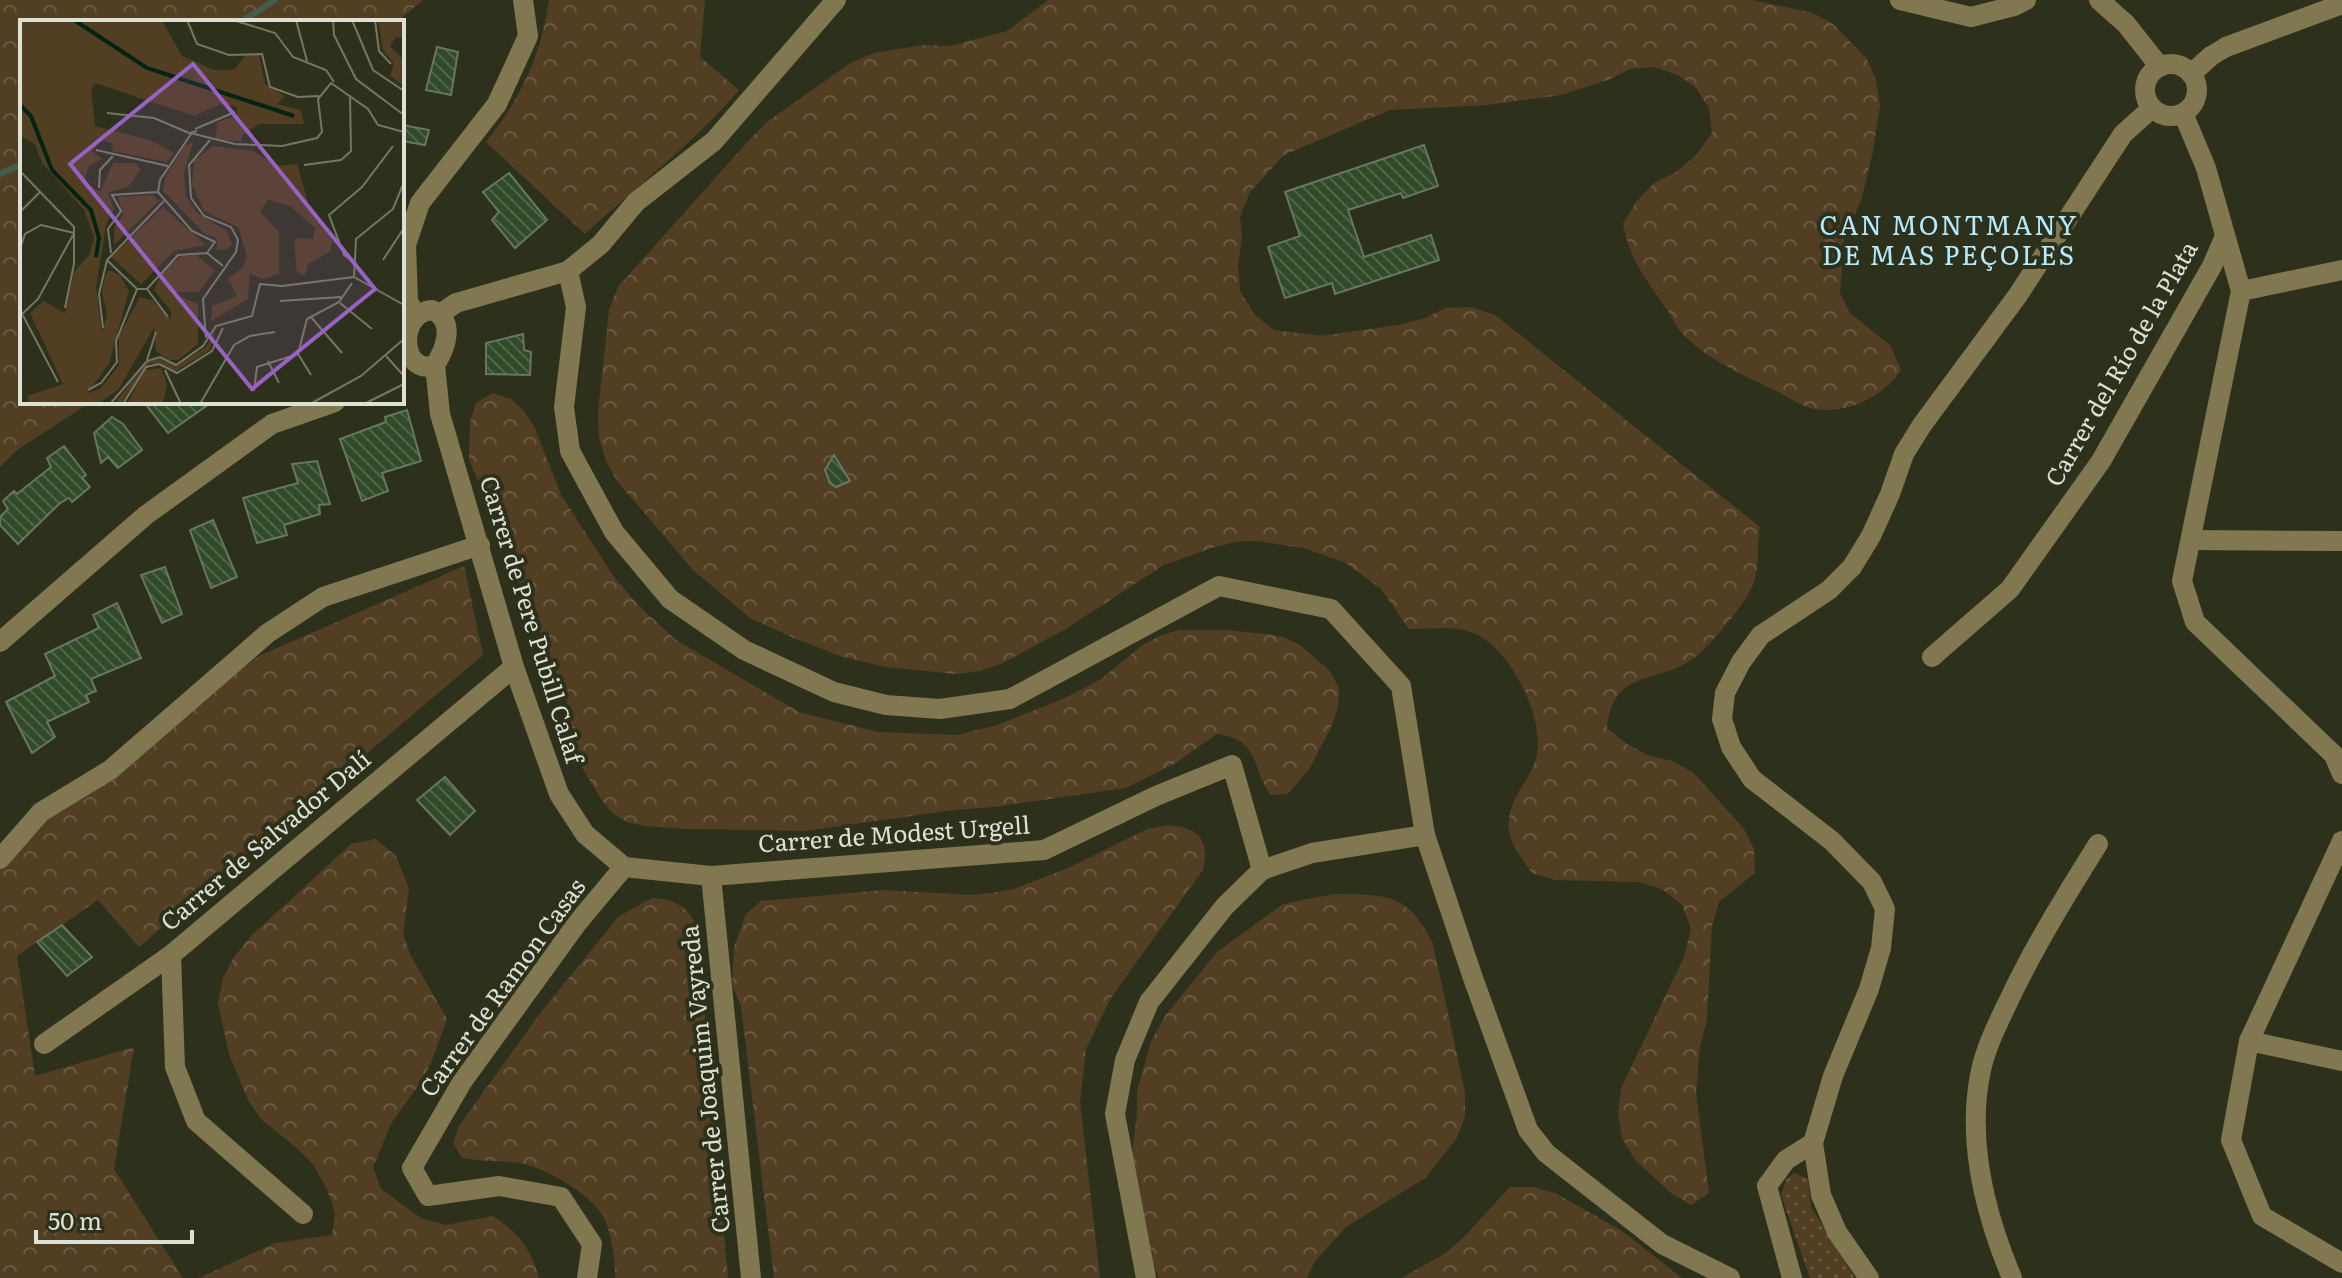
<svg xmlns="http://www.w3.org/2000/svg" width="2342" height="1278" font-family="Literata,serif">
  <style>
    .grass { fill: url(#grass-dots) }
    .forest { fill: url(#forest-crowns) }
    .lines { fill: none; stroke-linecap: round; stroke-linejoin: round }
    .stream { stroke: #435d4d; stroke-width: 6 }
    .building { fill: url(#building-back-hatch); stroke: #677762; stroke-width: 2 }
    .minor { stroke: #817751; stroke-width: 20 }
    .labels { text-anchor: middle; stroke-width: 8; stroke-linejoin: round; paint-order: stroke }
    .street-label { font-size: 24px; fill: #dde1d3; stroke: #2d311b }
    .neighbourhood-label { font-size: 26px; letter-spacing: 2px; fill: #b5eafd; stroke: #2d311b }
    .inset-river { fill: none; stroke: #012413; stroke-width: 4 }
    .inset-road { fill: none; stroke: #737765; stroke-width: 2 }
    .view { fill: #9862c5; fill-opacity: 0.15; stroke: #9862c5; stroke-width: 4 }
    .inset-edge { fill: none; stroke: #dde1d3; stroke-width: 4 }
  </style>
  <defs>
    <pattern id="grass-dots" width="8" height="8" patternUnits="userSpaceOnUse" patternTransform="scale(2)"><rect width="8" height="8" fill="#513e23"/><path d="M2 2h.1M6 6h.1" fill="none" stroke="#6a5a42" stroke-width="1.8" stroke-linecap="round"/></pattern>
    <pattern id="forest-crowns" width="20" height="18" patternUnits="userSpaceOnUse" patternTransform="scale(2)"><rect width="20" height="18" fill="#513e23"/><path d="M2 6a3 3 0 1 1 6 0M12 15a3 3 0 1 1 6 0" fill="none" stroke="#6a5a42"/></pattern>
    <pattern id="building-back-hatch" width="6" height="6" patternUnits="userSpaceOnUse" patternTransform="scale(2)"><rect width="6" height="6" fill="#314a28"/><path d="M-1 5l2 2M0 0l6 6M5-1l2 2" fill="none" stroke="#4e6446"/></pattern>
  </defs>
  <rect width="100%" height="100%" fill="#2d311b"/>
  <polygon class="grass" points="1794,1173 1808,1179 1811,1207 1855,1278 1810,1278 1781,1195 1786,1180"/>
  <g class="forest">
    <polygon points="0,0 423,0 397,22 22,22 22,402 91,402 17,450 0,467"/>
    <path d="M549,0H705L700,57L739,90C692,145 638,185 585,234L486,142C520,101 542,53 549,0Z"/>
    <path d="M1048,0H1752L1810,12L1833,24L1867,59L1876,80L1880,106L1873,151L1862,198L1844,240L1840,293L1850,313L1890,345L1901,370C1884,395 1855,411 1823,410C1807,410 1792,399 1778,392C1744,375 1706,360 1680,331C1675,325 1672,316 1667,310C1647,280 1630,261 1623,224L1636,202L1654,183L1676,172L1697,154L1712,133L1709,108L1696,88L1678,75L1654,67L1630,69L1608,80L1561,95L1487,105L1390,110L1284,155L1250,192L1240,216L1242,238L1238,264L1240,291L1255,315L1274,330L1321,336L1398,325L1425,318L1446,308L1471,307L1495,315L1760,527C1756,547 1761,570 1751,589C1743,606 1707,650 1691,660C1653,685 1613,669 1607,728L1627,744L1647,755L1672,761L1694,773L1744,829L1754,849L1755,873L1719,902L1712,926L1707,1020L1700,1046L1696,1093L1709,1193L1691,1205L1672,1194L1635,1160L1622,1138L1618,1113L1621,1088L1684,957L1691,928L1682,905L1662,889L1639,882L1555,880L1532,873C1524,861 1510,845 1509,830C1506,802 1526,786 1535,762C1548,724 1513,651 1476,634C1455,625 1431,629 1409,629L1381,589L1346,563L1304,548L1256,541L1234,542L1212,548L1164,565L1064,630L1001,664L980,671L956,674L885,667L840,656L794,638L750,618L693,570L617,481L606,461L599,437L598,412L609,310L618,287L750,139L767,122L850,63L874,53L924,45L950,46L1007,31Z"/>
    <path d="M493,393L511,399L524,411L534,426L561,495L614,577L638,605L676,640L799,712L879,732L957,735L997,725L1065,698L1101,679L1144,644L1162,635L1179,630H1224L1267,634L1283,637L1300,645L1329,670L1339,688L1338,706L1333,723L1310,768L1288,794L1270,795C1251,765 1260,740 1217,734L1174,764L1126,788L994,807L954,810L805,831L685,829L646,826L627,822L612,813L601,799L574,754L566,697L469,459L470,422L476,403Z"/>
    <polygon points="464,566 483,655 139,947 98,900 17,956 35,1076 134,1047 114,1169 183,1278 0,1278 0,854 259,656"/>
    <path d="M1167,825C1198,827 1210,839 1203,870L1112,996L1086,1049L1080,1102L1100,1278H774L741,1006L732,985L734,947L746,914L761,901L884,890L970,895L991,893L1014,889L1068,868L1147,829Z"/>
    <path d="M376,839L396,856L409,889L403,933L410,954L447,1019L431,1063L420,1083L391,1124L373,1167L381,1189L421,1218L445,1225L493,1216C519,1234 530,1247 539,1278H199L275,1243L332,1235L335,1212L326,1187L314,1166L299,1150L261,1119L248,1100L229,1054L218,1003L223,978L234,957L252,935L351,844Z"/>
    <path d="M1333,894C1386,895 1408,892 1433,944L1465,1092V1116L1457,1138L1425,1178L1346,1227L1315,1261L1307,1278H1159L1132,1217L1130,1167L1137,1114V1091L1151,1042L1165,1016L1217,952L1283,904Z"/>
    <path d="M652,898C690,899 702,924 700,960L728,1278H615C616,1261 611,1231 603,1216C589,1193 545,1167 519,1163C500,1160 481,1162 462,1158L453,1143L459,1126L538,1016L619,916Z"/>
    <polygon points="1510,1187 1534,1187 1557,1194 1622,1231 1682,1278 1401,1278 1444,1254 1462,1239"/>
  </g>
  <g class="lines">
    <g class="stream">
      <polyline points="241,22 275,0"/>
      <polyline points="0,174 22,164"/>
    </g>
  </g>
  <g class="building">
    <polygon points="437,47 458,52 451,95 426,90"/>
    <polygon points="402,125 429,130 425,145 402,141"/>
    <polygon points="1424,145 1438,186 1403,198 1401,193 1348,210 1364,257 1431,235 1439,260 1335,294 1332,283 1285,298 1268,247 1300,236 1285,192"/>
    <polygon points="509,173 547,220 515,248 492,220 499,212 483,192"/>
    <polygon points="523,334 524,350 531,352 530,375 486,374 486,343"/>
    <polygon points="144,402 212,402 168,433"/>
    <polygon points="407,410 421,461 382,473 388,491 362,501 340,439 386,422 385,417"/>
    <polygon points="112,417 123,424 142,450 118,468 108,457 101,463 94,433"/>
    <polygon points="64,446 86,475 82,478 90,487 72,502 69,498 60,503 18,544 0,525 0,517 8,509 3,501 14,491 17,494 51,467 47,458"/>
    <polygon points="834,455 850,481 836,487 830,483 825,470"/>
    <polygon points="317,461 330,504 319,505 320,514 284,525 287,535 257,543 243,498 298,483 292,464"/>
    <polygon points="213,520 237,577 211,588 190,530"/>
    <polygon points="165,567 182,614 162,623 141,575"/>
    <polygon points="117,603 141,658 91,679 96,691 86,695 89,702 47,722 55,737 32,753 6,702 55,676 45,654 99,628 93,615"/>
    <polygon points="445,777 475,811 450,835 417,800"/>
    <polygon points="62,925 92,957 67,976 37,942"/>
  </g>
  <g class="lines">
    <g class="minor">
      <polyline points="1900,0 1971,17 2014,6 2026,0"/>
      <polyline points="2099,0 2126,24 2160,67"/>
      <circle cx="2171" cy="90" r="26"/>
      <polyline points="2191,74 2211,56 2226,47 2342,4"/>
      <polyline points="2183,113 2206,168 2241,291 2182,581 2195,622 2334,755 2342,774"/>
      <polyline points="568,271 576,307 564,407 570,451 614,532 670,599 744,650 834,692 886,705 940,709 1010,699 1219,586 1331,609 1401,686 1425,835 1473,978 1528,1130 1546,1153 1662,1244 1730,1278"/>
      <polyline points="2241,291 2342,270"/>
      <path d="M432,310C456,320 446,348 435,365C401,377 396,313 432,310Z"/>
      <polyline points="440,314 456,303 568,271 601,244 636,202 714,141 836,0"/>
      <polyline points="415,315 408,301 406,245 420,203 497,104 528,36 523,0"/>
      <polyline points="435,365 440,414 514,667 559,794 585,834 624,867"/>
      <polyline points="2191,540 2342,541"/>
      <polyline points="0,642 146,515 272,424 335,402"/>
      <polyline points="1932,657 2010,589 2101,461 2212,266 2225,236"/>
      <polyline points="2342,841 2249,1041 2231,1140 2262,1216 2342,1263"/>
      <polyline points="0,859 41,812 110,770 268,633 323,597 480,545"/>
      <polyline points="624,867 711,876 1044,850 1156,796 1232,765 1262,870"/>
      <polyline points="711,876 751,1278"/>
      <polyline points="171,955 175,1067 196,1121 303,1214"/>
      <polyline points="2249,1041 2342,1061"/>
      <polyline points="44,1044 171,955 514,667"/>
      <polyline points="587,1278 592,1244 561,1197 499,1186 428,1196 412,1168 462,1082 578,922 624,867"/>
      <polyline points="1146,1278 1115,1114 1125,1060 1149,1002 1225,906 1262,870 1312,853 1425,835"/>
      <polyline points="1792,1278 1767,1186 1786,1160 1813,1143"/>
      <polyline points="1869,1278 1837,1232 1821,1195 1813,1143 1833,1076 1869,989 1881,948 1885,909 1872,882 1832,841 1752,779 1731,747 1722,719 1725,693 1741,662 1761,635 1829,590 1852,567 1871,536 1890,494 1904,454 1922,425 2018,295 2123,134 2152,108"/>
      <path d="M2012,1278C1985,1214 1966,1140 1981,1070C1986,1047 1998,1023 2008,1002C2034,947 2066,895 2098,844"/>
    </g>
  </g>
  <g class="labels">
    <g class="street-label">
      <text transform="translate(2122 364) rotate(-60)" y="8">Carrer del Río de la Plata</text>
      <text transform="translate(531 620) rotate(73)" y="8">Carrer de Pere Pubill Calaf</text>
      <text transform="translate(894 835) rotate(-4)" y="8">Carrer de Modest Urgell</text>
      <text transform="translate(266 841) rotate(-40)" y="8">Carrer de Salvador Dalí</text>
      <text transform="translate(503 988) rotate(-54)" y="8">Carrer de Ramon Casas</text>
      <text transform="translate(706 1079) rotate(-96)" y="8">Carrer de Joaquim Vayreda</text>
    </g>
    <g class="neighbourhood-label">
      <text x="1949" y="235">CAN MONTMANY<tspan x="1949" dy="30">DE MAS PEÇOLES</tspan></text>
    </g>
  </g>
  <g transform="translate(20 20)">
    <rect width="384" height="384" fill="#2d311b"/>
    <path d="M196,308L190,330L156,351L130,343L101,383L94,384L125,343L139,338L156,346L186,327Z" fill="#513e23"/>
    <path d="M0,0H142L162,36L194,50H214L226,35H239L245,64L265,76L257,84L281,90L284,104H239L222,116L221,122L196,119L197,102L217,96V87L201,84L174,96L75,63L71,70L75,106L130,120L154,133L147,142L92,131L93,124L82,120L72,131L82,139L69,146L64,162L80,172L93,143H115L121,149L109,166L88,173L94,189L86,205L76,267L82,313L87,294L82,272L85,255L89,250L100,255L109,271L89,344L67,373L80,369L99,345V316L120,277L132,280L151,300V291L134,270L144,248L162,236L176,235L195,250L179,272H150L178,284V324L158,340H149L136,331L134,307L99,369L78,384H10L7,376L43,364L10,293L23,281L45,293L54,252L70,234L74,217L64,190L22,143L15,124L0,116ZM358,0H384V18L376,17L370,26L384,40V66L370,56L374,44L363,30ZM173,122L164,153L166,176L177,193L207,211L212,224L207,229L197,230V218L185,214L143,171L145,158L165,125ZM193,126L233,131L257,146L277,144L289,185L313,222L309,233L288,244L285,256L277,253L274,222L277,218L293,219L295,208L270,186L248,180L240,192L259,212V254L244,259L230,254L228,279L191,301L192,286L217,276L208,259L223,247L227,236L218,207L184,191L172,164L174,141ZM98,177L133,175L139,181L94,225V208L103,195ZM143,187L186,225L154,231L121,264L91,237ZM141,348L147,364L143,384H107L125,350Z" fill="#513e23"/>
    <path class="inset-river" d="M54,0L127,48L274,96M0,85L11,96L32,150L71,190L79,218L76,237"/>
    <path class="inset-road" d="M167,0L177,24L209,35L242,34L250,67L278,77L299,76M213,0L255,13L273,37L306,50L314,62M276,0L287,41M313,0L314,15L336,59L384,95M332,0L353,50L384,71M355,0L359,31L371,44M87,93L134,98L169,113M175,109L215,92M177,111L170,113L215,124L262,126L297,118L302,112L298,79L311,63L348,89L358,105L384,112M76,130L148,146M284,145L321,140L331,131L330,75M0,151L54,207V244L45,288M79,168L80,150L93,136M138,172L172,211L195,222L187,233M138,172L140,160L171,114M0,192L20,172M0,229L5,214L21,205L54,213M91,233L88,209L101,191L92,175L138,172M363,240L384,208M336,243L324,235L309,195L342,167L373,126M334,257L336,219L373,189L384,162M117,269H127L148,297M127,269L158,235L187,233L203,246M260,281L321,277M320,283L352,309M0,290L38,362M0,296L18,279L53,215M291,297L322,333M83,308L79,274L87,240L144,181M186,318L183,279L216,232L218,220L211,207L184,196L171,178L169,145L190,120M278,334L291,355M366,336L384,356M127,340L136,312M248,341L259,363M145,350L161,384M68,370L81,363L97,342L96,321L117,269L87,240M234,371L237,347L278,334L287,299L319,282L332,263M90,384L127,341L140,337L156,345L183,326L196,306L232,296L240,264L262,266L334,257L384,285M103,384L126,347L139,344L157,353L192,331L203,308M180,384L214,325L230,316L255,312M290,384L341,356L384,319M344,384L384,364"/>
    <path class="view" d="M173,44L355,269L232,369L50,144Z"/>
    <rect width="384" height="384" class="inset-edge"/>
  </g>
  <path d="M36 1230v12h156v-12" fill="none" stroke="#dde1d3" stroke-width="4"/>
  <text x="48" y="1230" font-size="24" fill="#dde1d3" stroke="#2d311b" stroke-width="6" paint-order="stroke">50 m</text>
</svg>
